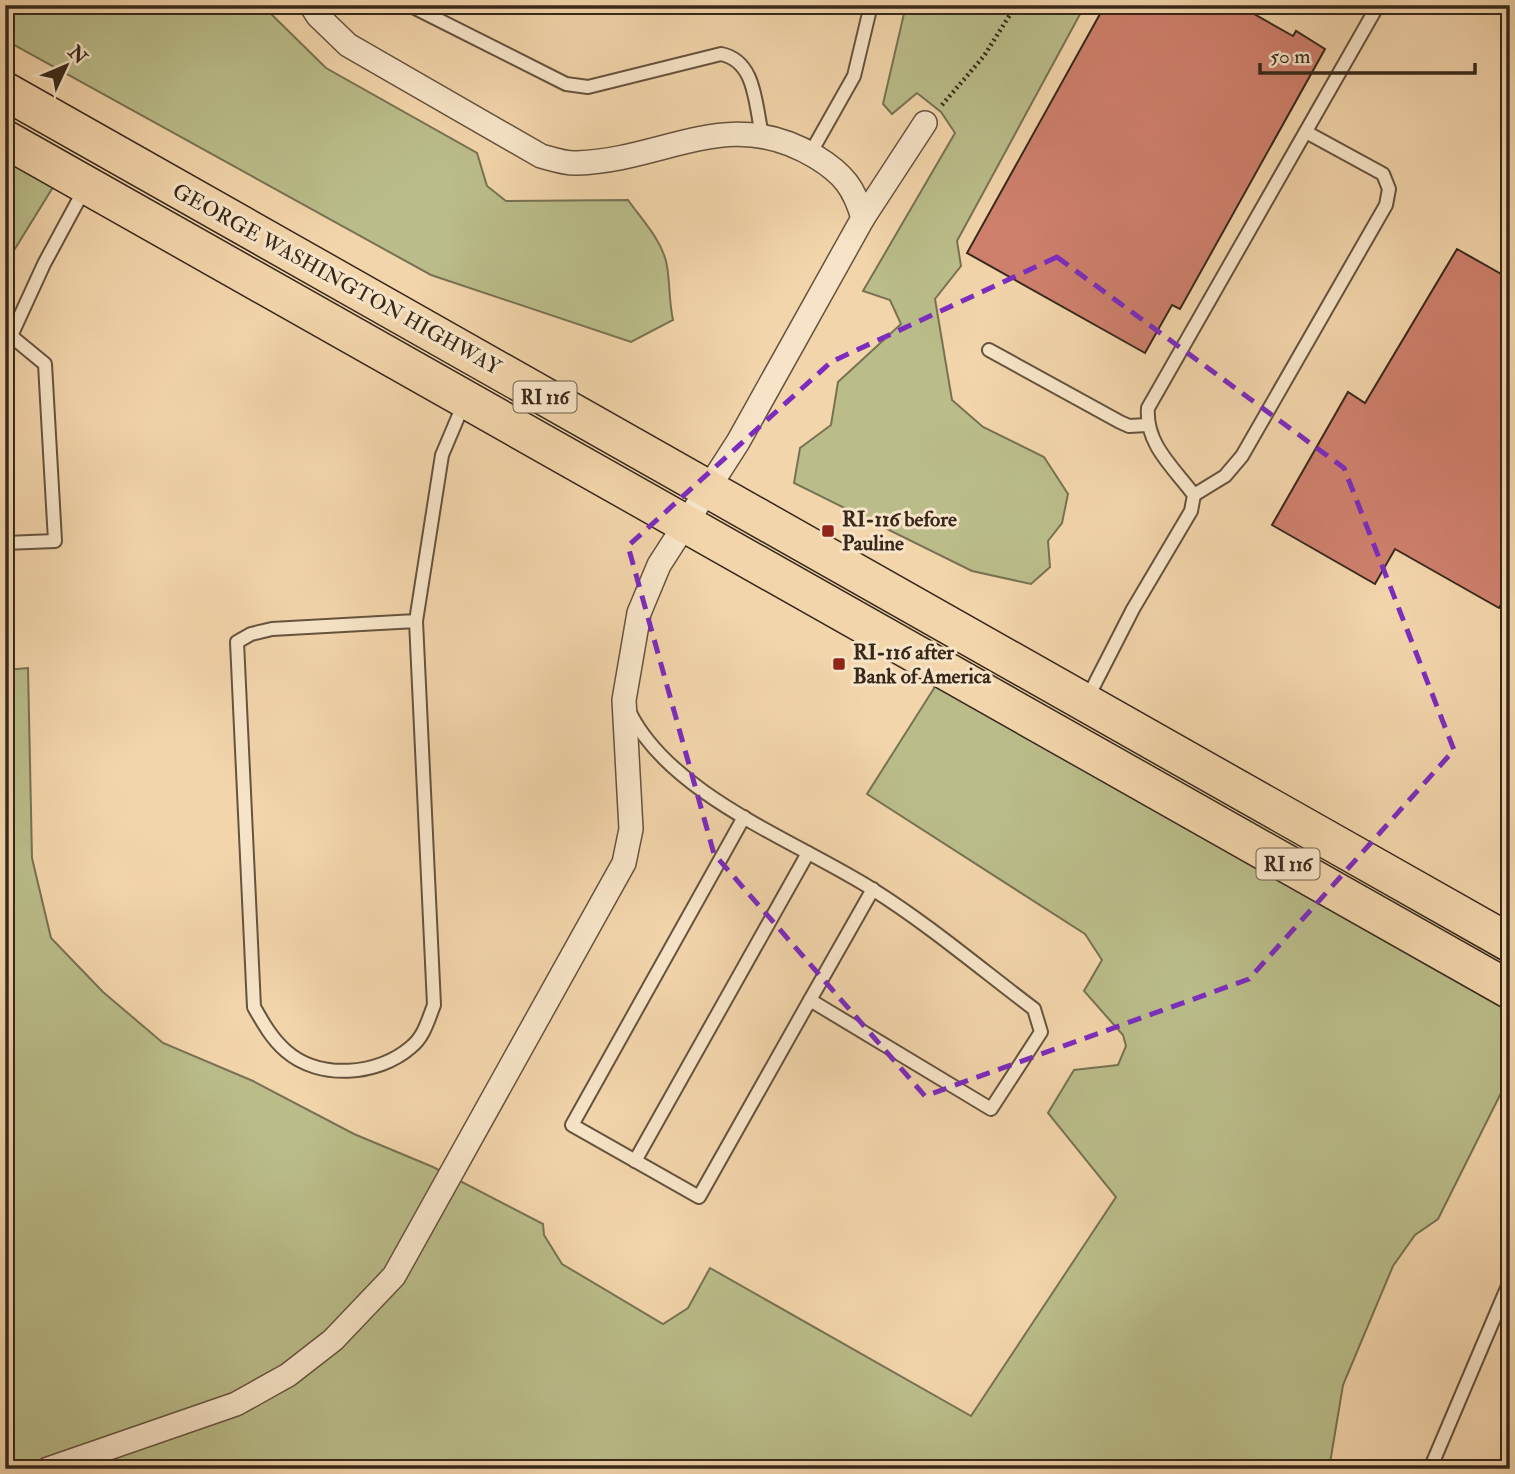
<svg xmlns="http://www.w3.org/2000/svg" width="1515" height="1474" font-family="'IM FELL Double Pica',serif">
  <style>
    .green { fill: #babd8a; stroke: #787252; stroke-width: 2 }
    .building { fill: #cf806d; stroke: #37281a; stroke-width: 2 }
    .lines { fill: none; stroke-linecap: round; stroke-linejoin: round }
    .service-casing { stroke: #66533e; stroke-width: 16 }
    .minor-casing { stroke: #66533e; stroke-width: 26 }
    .primary-casing { stroke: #37281a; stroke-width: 40 }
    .path { stroke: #37281a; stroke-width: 4.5; stroke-dasharray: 2 3.5; stroke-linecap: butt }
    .service { stroke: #f7e4c8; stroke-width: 12 }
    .minor { stroke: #f7e4c8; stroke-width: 23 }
    .primary { stroke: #f3d5ab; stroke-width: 37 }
    .marked { fill: none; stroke: #7b2cbf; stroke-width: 5; stroke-dasharray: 14 9; stroke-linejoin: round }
    .poi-dot { fill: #8f2418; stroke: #f7e4c8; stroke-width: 2.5 }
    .labels { text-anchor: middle; stroke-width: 6; stroke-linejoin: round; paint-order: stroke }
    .shield { fill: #f7e4c8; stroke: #71604e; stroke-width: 2 }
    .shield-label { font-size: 19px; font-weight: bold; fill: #37281a }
    .street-label { font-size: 21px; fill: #37281a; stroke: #f7e4c8 }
    .poi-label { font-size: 21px; font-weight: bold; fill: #37281a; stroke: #f7e4c8; text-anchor: start }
  </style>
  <rect width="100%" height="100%" fill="#f3d5ab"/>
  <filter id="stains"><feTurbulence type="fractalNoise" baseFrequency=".00286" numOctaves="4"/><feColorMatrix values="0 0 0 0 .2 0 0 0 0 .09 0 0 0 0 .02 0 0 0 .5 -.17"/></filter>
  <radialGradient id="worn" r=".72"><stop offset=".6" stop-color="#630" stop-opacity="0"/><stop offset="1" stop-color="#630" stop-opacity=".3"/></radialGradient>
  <g class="green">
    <path d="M5,5H262L326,68L477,153L487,186L506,201L628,200C642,220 663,241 667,266C670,284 669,302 673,320L631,342L431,275L5,40Z"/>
    <polygon points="906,5 1085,5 957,241 961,266 935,299 952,400 983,427 1044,457 1068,494 1062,523 1048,541 1050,567 1031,584 972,571 794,483 800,448 831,425 838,382 901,324 890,300 863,291 955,133 941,112 917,93 892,114 883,104"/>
    <polygon points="5,147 58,179 5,265"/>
    <polygon points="28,668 32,858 51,938 103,992 163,1043 253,1081 354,1134 433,1167 543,1224 544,1235 562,1264 663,1324 688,1308 710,1268 971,1416 1116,1197 1048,1113 1074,1070 1118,1065 1126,1046 1123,1035 1084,991 1102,960 1085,934 867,794 938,682 1510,1003 1510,1075 1438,1219 1415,1235 1393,1266 1343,1385 1329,1469 5,1469 5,670"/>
  </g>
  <g class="building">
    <polygon points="584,5 606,5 585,10"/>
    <polygon points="1105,5 1238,5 1293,36 1296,31 1325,49 1180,309 1172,305 1145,353 967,253"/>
    <polygon points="1457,249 1510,279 1510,589 1499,608 1395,549 1375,584 1272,525 1348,392 1365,403"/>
    <polygon points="1510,1443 1510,1469 1505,1469 1498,1464"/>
  </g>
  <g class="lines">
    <g class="service-casing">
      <g id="service">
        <path d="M409,5L566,84L588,87L721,54C756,61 755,104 762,135"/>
        <polyline points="810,154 854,76 871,5"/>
        <polyline points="7,340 11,336 44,264 85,188"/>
        <polyline points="989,350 1120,422 1129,426 1147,425"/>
        <polyline points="1194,495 1225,476 1242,456 1386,205 1389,189 1383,174 1306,132"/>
        <polyline points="5,543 55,541 45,364 11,336"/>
        <path d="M416,621L272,629L251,634L237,642L254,1007C263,1023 272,1039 286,1051C319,1080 378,1076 411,1047C424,1037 428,1020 434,1005L416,621L442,455L464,403"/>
        <path d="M1087,699L1133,609L1191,511L1194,495C1174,468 1145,444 1148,408L1378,5"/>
        <path d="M630,713C672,796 796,841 872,889C928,924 981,969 1034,1009L1041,1032L991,1109L810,1000L873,889"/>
        <polyline points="744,817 572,1125 699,1197 810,1000"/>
        <polyline points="635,1161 808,853"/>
        <polyline points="1430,1469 1510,1281"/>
      </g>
    </g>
    <g class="minor-casing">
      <g id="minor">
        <polyline points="863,218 925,123"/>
        <path d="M48,1469L236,1404L288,1375L333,1340L394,1276L624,863L631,829L624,700L639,613L659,565L738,442L863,218C854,188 844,174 816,157C729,104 666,160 577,163C566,164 552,159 541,156L348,45L318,16L311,5"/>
      </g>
    </g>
    <g class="primary-casing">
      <g id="primary">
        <polyline points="5,91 1510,943"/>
        <polyline points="5,139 1510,990"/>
      </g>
    </g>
    <polyline class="path" points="942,105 984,56 1016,5"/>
    <use href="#service" class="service"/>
    <use href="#minor" class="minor"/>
    <use href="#primary" class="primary"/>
  </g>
  <path class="marked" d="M1057,257L1344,468L1454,750L1249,979L925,1096L714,854L628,546L831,362Z"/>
  <g class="poi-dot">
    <rect x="821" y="524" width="14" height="14" rx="3.5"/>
    <rect x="832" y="657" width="14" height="14" rx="3.5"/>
  </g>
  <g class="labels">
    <g class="shield">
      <rect x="513.5" y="381.5" width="63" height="31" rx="5"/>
      <rect x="1256.5" y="848.5" width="63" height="31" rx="5"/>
    </g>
    <g class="shield-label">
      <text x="545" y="404">RI 116</text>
      <text x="1288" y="871">RI 116</text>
    </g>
    <g class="street-label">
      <text transform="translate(337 279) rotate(29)" y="7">GEORGE WASHINGTON HIGHWAY</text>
    </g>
    <g class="poi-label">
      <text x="842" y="526">RI-116 before<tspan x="842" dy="24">Pauline</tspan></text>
      <text x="853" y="659">RI-116 after<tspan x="853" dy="24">Bank of America</tspan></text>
    </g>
  </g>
  <rect width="1515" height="1474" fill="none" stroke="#f3d5ab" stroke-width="28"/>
  <rect x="7" y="7" width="1501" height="1460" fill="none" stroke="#37281a" stroke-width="3.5"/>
  <rect x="14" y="14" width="1487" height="1446" fill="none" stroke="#37281a" stroke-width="2"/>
  <g transform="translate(66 66) rotate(46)" stroke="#f7e4c8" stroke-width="5" paint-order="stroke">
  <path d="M0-5L12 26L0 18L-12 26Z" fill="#37281a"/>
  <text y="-10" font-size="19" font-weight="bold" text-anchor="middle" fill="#37281a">N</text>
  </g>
  <path d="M1260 63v10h215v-10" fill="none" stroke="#37281a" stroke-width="3.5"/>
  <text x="1270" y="63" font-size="21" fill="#37281a" stroke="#f7e4c8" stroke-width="5" paint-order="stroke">50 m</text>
  <rect width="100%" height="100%" filter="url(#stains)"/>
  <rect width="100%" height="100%" fill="url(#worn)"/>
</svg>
